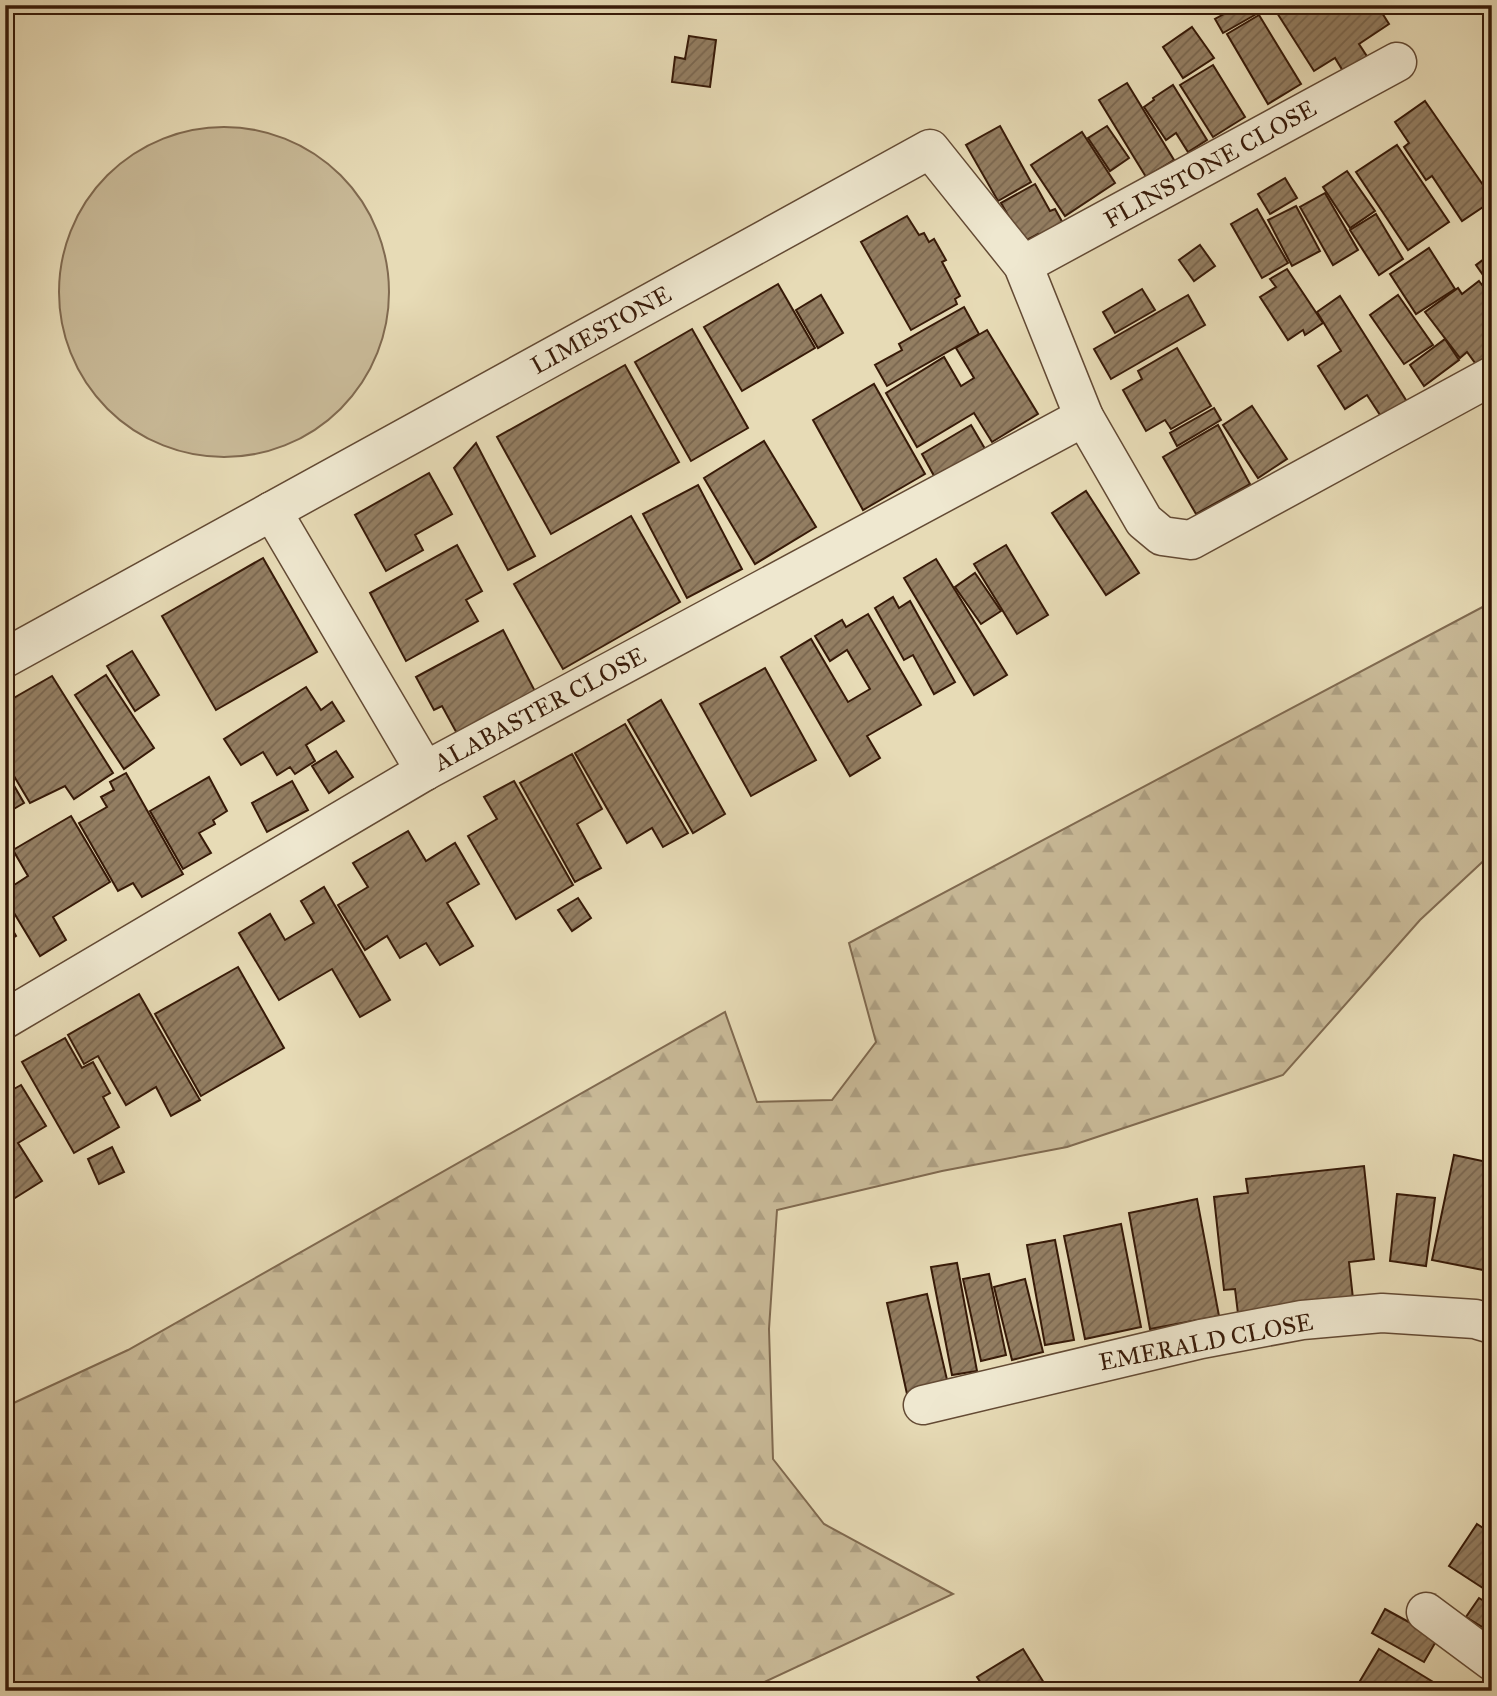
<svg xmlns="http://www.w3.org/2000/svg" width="1497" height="1696" font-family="'IM FELL Great Primer',serif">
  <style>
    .green { fill: #c9ba98; stroke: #806a50; stroke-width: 2 }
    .forest { fill: url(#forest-firs); stroke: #806a50; stroke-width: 2 }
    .building { fill: url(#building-hatch); stroke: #371a08; stroke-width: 2 }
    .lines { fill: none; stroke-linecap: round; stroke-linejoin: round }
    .minor-casing { stroke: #634a34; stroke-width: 41 }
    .minor { stroke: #efe8d0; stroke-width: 38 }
    .labels { text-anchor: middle; stroke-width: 5; stroke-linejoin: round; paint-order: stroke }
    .street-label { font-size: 24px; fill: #371a08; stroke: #efe8d0 }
  </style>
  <defs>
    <pattern id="forest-firs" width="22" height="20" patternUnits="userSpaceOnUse" patternTransform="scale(1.75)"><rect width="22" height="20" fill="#c9ba98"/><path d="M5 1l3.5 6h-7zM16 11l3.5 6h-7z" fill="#ad9f82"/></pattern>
    <pattern id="building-hatch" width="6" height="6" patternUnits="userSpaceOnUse" patternTransform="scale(1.75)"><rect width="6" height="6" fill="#937e62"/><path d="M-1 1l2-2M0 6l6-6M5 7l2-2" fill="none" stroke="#79664f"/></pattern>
  </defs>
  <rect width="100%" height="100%" fill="#e7dbb6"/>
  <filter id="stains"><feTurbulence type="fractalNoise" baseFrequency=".00286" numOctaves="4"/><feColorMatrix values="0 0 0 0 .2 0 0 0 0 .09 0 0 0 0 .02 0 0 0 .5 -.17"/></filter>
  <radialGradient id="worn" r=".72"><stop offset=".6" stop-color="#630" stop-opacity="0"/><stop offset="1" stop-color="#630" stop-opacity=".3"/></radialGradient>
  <circle class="green" cx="224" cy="292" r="165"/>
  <polygon class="forest" points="1492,602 1492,853 1420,920 1283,1075 1067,1147 942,1171 777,1210 769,1329 773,1459 824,1524 953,1594 745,1691 5,1691 5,1407 128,1350 725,1012 757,1102 832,1100 876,1042 849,943"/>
  <g class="building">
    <polygon points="1225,5 1256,5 1260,12 1223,33 1215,19 1224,14 1220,8"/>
    <polygon points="1272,5 1377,5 1389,24 1359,44 1370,61 1346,76 1335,58 1314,71"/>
    <polygon points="1259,15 1301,84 1268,104 1227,34"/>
    <polygon points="1192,27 1214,58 1183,78 1163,47"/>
    <polygon points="689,36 716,40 710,87 672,82 675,57 685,59"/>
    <polygon points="1213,65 1245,117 1213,137 1180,85"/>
    <polygon points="1127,83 1174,160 1146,177 1099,100"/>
    <polygon points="1173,85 1207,140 1188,152 1176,133 1166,140 1144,107 1154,100 1153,98"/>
    <polygon points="1425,101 1492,198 1492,201 1462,221 1432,176 1426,180 1404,147 1409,143 1395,122"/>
    <polygon points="1000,126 1031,182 998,201 966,145"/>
    <polygon points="1107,126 1129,158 1110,171 1088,138"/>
    <polygon points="1082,132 1115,183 1065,216 1031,165"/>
    <polygon points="1397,145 1449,222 1408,250 1356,172"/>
    <polygon points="1347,171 1375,211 1350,228 1323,187"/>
    <polygon points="1285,178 1297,198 1270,214 1258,194"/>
    <polygon points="1035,184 1050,211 1055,209 1069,234 1045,248 1038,234 1023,242 1001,203"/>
    <polygon points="1325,193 1358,250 1333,265 1300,207"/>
    <polygon points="1296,206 1320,251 1292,266 1268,220"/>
    <polygon points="1257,209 1288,263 1262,278 1231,224"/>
    <polygon points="1376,214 1403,259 1379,275 1350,230"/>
    <polygon points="907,216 919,235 924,233 929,242 934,239 946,260 942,262 960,296 955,299 957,304 911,330 861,242"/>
    <polygon points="1200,245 1215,266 1194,281 1179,260"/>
    <polygon points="1429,248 1455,289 1416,314 1390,274"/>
    <polygon points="1492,253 1492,288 1476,265"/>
    <polygon points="1287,269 1323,323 1305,335 1303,330 1288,340 1260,297 1276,287 1270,279"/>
    <polygon points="1479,281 1492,298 1492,356 1478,367 1467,352 1460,358 1425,312 1458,288 1462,294"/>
    <polygon points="778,284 815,348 742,391 704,327"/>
    <polygon points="1142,289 1155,310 1115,333 1103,312"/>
    <polygon points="821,295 843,333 818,348 796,310"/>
    <polygon points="1188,295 1205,325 1111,379 1094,349"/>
    <polygon points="1398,295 1433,345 1404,364 1370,315"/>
    <polygon points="1340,296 1411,408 1386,424 1367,395 1345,409 1318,366 1341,351 1317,312"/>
    <polygon points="964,307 979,334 887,386 875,365 902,350 899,344"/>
    <polygon points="692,329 748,428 691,461 635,362"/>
    <polygon points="987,330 1038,414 992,442 974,413 917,447 886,393 944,357 961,386 974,378 956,348"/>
    <polygon points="1445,339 1459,360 1424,386 1410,365"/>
    <polygon points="1177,348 1211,406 1171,429 1165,420 1146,431 1123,390 1142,379 1138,371"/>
    <polygon points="625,365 679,462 551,534 497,437"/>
    <polygon points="874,384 925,474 863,510 813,420"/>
    <polygon points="1252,406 1287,459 1258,478 1223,425"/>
    <polygon points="1214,408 1221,420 1177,446 1170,433"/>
    <polygon points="971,425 988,454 938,483 922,454"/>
    <polygon points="1218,425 1250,484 1196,514 1163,457"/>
    <polygon points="764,441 816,527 755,564 704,478"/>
    <polygon points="476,443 535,556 508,570 454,468"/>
    <polygon points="429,473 452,514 415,535 423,550 386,571 355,515"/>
    <polygon points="698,485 742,569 687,598 643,514"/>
    <polygon points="1086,491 1139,573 1106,595 1052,513"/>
    <polygon points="631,516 680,602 563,669 514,584"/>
    <polygon points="457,545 482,591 466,600 478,621 406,661 370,593"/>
    <polygon points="1006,545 1048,615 1017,634 974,564"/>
    <polygon points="263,558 317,652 216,710 162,616"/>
    <polygon points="936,559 1007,675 974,695 904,578"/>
    <polygon points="975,573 1001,611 981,624 955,587"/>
    <polygon points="893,597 899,608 910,601 955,682 934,694 913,655 904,660 875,608"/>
    <polygon points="868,614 921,705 867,736 880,758 850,776 781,657 811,639 848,702 870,689 847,650 830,661 815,636 842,620 846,627"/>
    <polygon points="503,630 538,697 460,739 442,706 434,710 416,677"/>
    <polygon points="132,651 159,695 135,711 107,666"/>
    <polygon points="765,668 816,760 751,796 700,704"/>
    <polygon points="106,675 154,748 124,769 75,695"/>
    <polygon points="52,676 113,773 74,799 65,786 30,803 5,761 5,703"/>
    <polygon points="306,687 321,710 332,702 344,721 306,745 315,761 295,774 290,767 277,775 263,752 241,765 224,739"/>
    <polygon points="661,700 725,814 693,833 628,720"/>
    <polygon points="625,724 688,833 663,847 652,828 627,843 575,753"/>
    <polygon points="336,751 353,777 329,793 312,766"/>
    <polygon points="572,754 602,809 577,824 601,868 575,882 520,783"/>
    <polygon points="5,770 24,803 5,814"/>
    <polygon points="126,773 183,874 142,897 133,883 118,891 79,823 107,807 101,797 114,790 110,782"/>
    <polygon points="209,777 227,811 213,820 215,824 199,833 211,853 183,869 150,811"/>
    <polygon points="292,781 308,810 267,832 252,803"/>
    <polygon points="514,781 573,885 516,919 468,836 497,819 484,797"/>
    <polygon points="71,816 110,882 53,917 66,940 40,956 5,898 5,891 28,876 13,850"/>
    <polygon points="408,831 426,861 455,843 479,884 447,903 473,946 440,965 426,943 400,958 387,936 365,950 338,905 368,887 353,863"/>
    <polygon points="324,887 390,1000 360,1017 332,969 279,1000 239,933 270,914 285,940 314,923 301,901"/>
    <polygon points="578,898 591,918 572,931 558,910"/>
    <polygon points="5,917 16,936 5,943"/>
    <polygon points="238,967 284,1048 201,1096 155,1014"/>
    <polygon points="139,994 200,1100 171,1116 156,1087 126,1105 98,1056 84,1064 68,1035"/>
    <polygon points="65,1038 82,1068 93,1062 110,1093 103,1097 119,1127 74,1153 22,1062"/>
    <polygon points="21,1085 46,1126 18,1143 42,1181 15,1198 5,1183 5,1094"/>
    <polygon points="112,1147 124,1172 99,1184 88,1159"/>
    <polygon points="1454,1155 1492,1163 1492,1252 1488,1271 1432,1260"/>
    <polygon points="1364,1166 1374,1259 1349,1262 1354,1308 1239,1322 1235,1289 1224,1290 1214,1197 1248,1193 1246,1179"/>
    <polygon points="1397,1194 1435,1198 1426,1266 1390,1261"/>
    <polygon points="1197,1199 1219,1316 1150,1329 1129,1213"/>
    <polygon points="1121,1224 1141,1327 1085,1339 1064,1236"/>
    <polygon points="1055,1240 1074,1340 1045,1345 1027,1245"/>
    <polygon points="957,1263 977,1371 952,1375 931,1267"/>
    <polygon points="989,1274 1006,1355 981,1361 963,1279"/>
    <polygon points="1025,1279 1043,1352 1012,1360 994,1287"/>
    <polygon points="927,1294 948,1384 907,1394 887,1303"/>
    <polygon points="1477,1524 1492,1534 1492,1594 1449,1566"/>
    <polygon points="1479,1598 1492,1606 1492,1633 1466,1617"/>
    <polygon points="1385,1609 1438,1638 1424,1662 1372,1633"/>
    <polygon points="1023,1649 1049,1691 986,1691 977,1677"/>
    <polygon points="1379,1649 1448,1691 1354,1691"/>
  </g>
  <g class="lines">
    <g class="minor-casing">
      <g id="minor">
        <polyline points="1023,265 1397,62"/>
        <polyline points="272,511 425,771"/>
        <polyline points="5,658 930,149 1023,265 1084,417 1144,521 1162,536 1191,540 1492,376"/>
        <polyline points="5,1019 425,771 1084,417"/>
        <polyline points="923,1405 1201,1339 1302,1320 1382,1313 1475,1319 1492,1324"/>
        <polyline points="1426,1612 1492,1661"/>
      </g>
    </g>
    <use href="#minor" class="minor"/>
  </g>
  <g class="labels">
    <g class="street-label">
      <text transform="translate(1210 164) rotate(-29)" y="8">FLINSTONE CLOSE</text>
      <text transform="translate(601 330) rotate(-29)" y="8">LIMESTONE</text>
      <text transform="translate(540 709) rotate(-28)" y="8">ALABASTER CLOSE</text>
      <text transform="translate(1206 1342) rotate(-11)" y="8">EMERALD CLOSE</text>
    </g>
  </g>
  <rect width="1497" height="1696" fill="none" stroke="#e7dbb6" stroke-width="28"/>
  <rect x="7" y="7" width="1483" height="1682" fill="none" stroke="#371a08" stroke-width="3.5"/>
  <rect x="14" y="14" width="1469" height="1668" fill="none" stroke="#371a08" stroke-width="2"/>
  <rect width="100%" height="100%" filter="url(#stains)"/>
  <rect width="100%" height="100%" fill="url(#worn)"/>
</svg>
